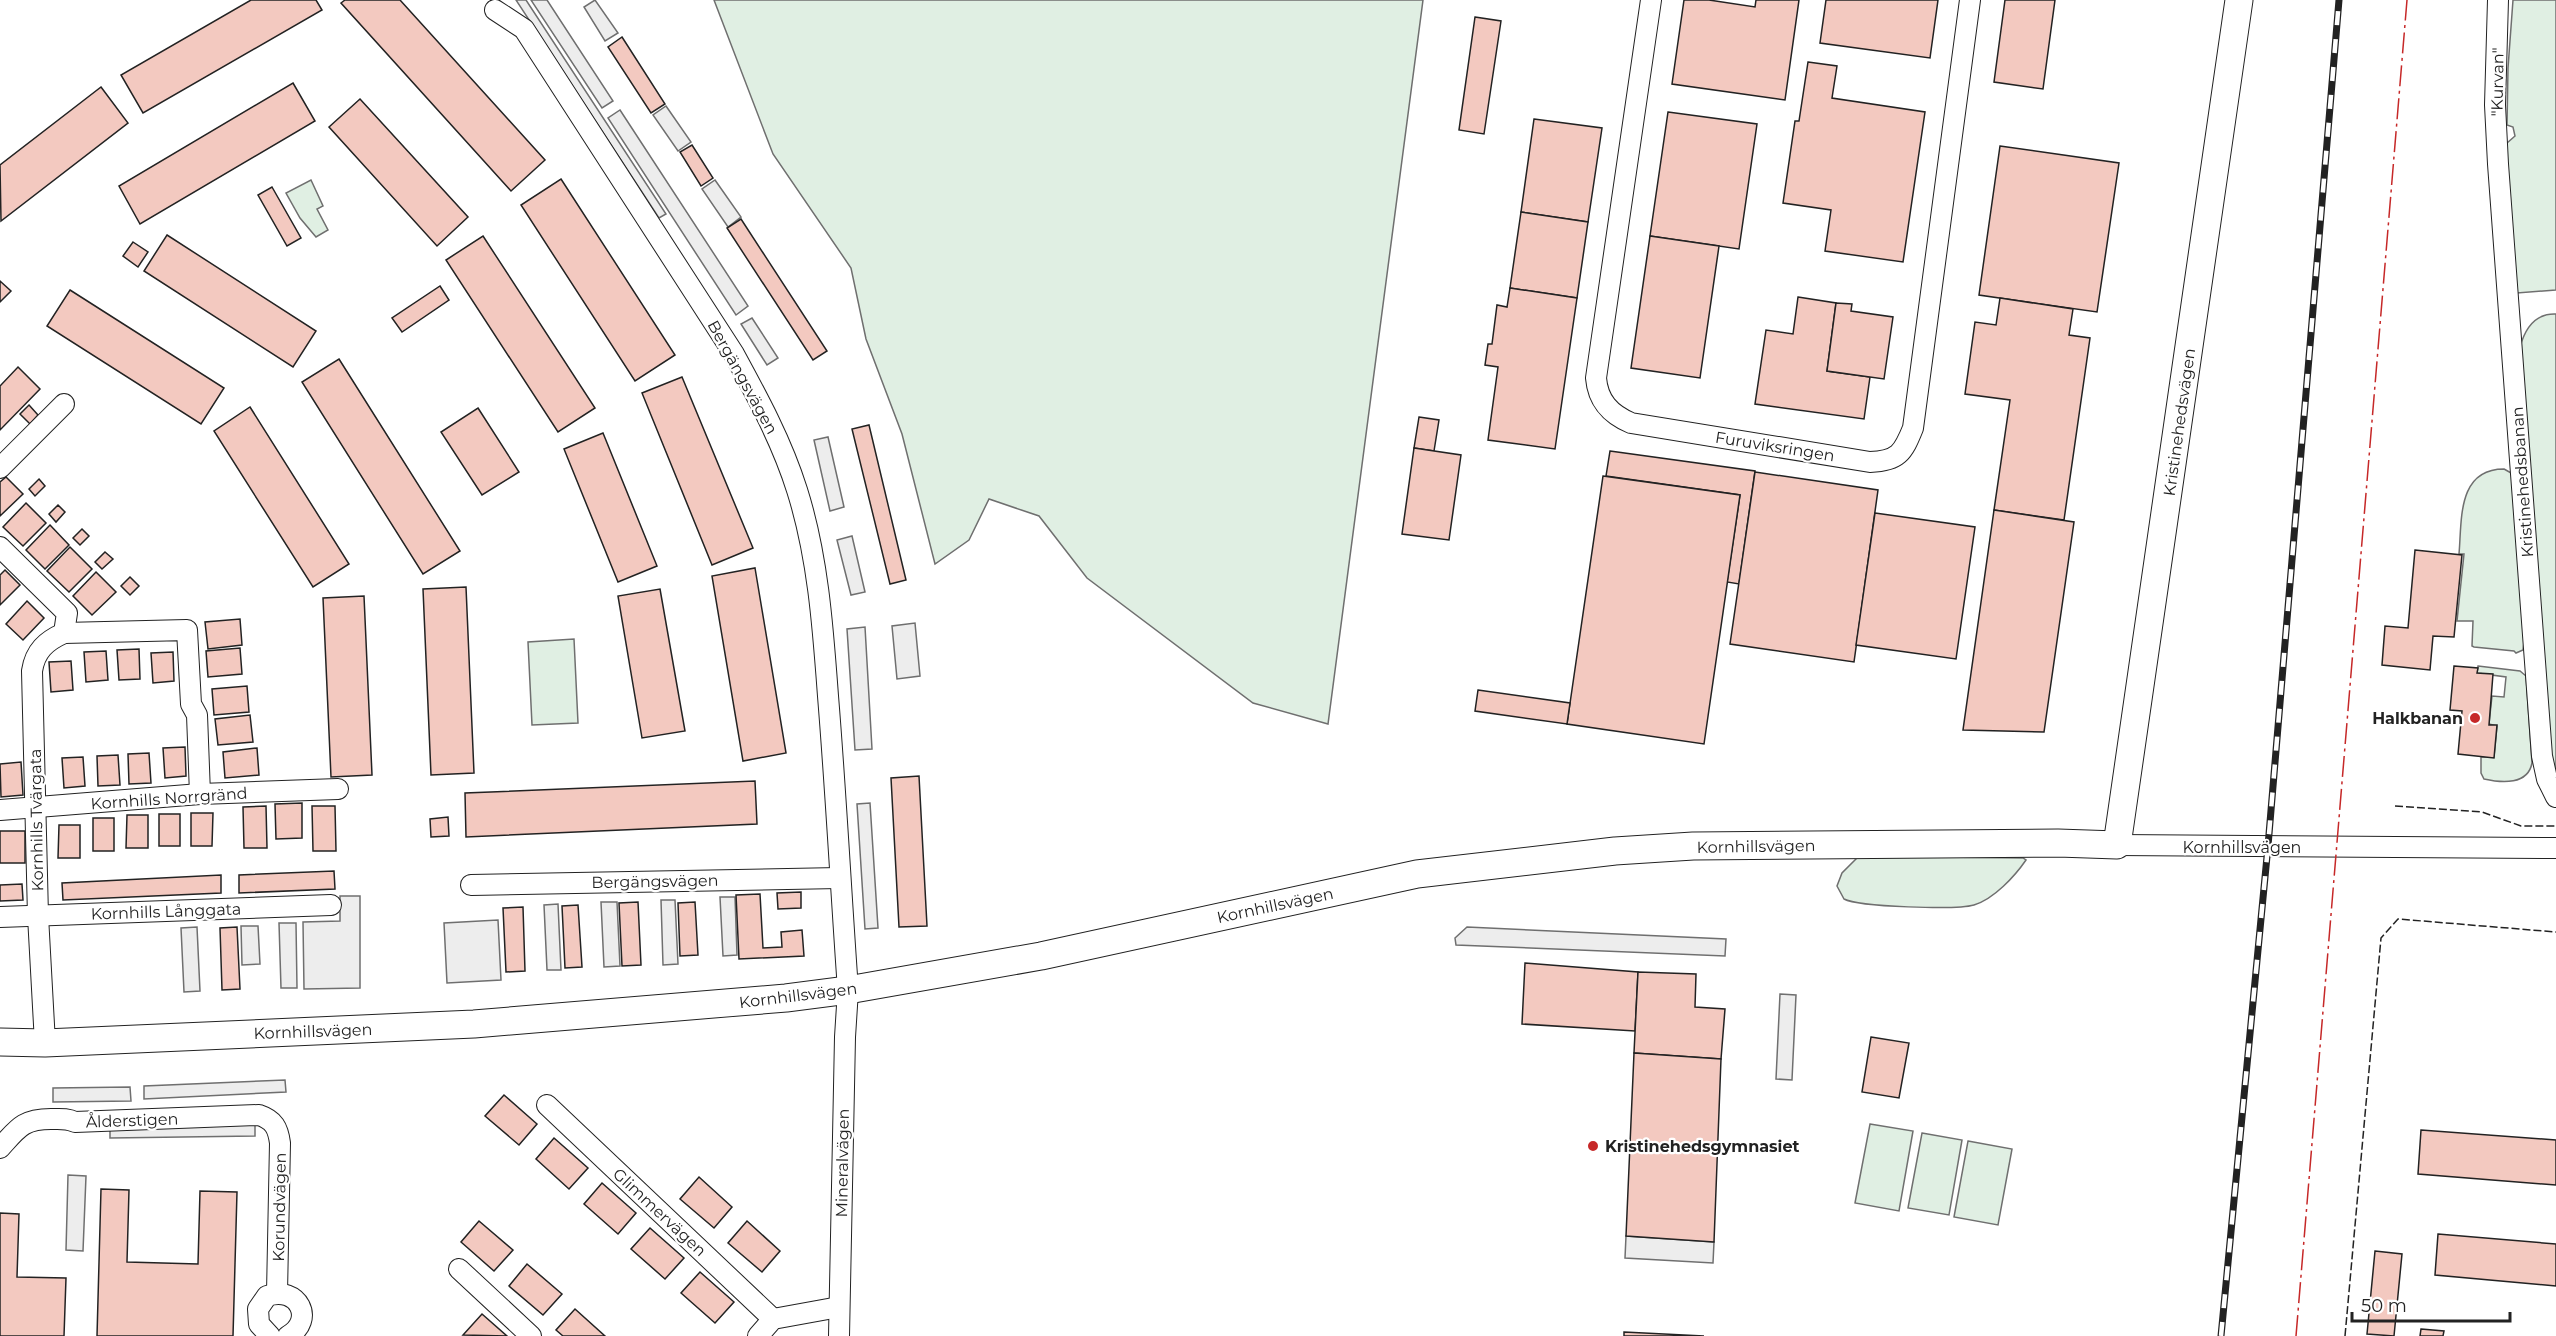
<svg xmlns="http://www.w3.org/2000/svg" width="2556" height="1336" font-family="Montserrat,sans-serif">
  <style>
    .green { fill: #e0efe3; stroke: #6f6f6f; stroke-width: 1.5 }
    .parking { fill: #ededed; stroke: #6f6f6f; stroke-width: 1.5 }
    .building { fill: #f3c9c0; stroke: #222; stroke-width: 1.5 }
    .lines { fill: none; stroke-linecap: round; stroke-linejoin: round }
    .street-casing { stroke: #222; stroke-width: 22 }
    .secondary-casing { stroke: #222; stroke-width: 29 }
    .street { stroke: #fff; stroke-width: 20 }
    .secondary { stroke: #fff; stroke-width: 27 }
    .rail-casing { stroke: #222; stroke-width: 7 }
    .rail { stroke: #fff; stroke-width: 4.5; stroke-dasharray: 14; stroke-linecap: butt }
    .fence { stroke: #222; stroke-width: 1.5; stroke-dasharray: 8 3; stroke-linecap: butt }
    .power { stroke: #c62828; stroke-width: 1.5; stroke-dasharray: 21 4.5 3 4.5; stroke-linecap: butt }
    .poi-dot { fill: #c62828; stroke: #fff; stroke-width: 2 }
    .labels { text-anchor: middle; stroke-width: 4.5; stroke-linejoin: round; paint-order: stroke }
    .street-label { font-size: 16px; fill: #222; stroke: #fff }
    .poi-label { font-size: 16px; font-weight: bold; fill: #222; stroke: #fff; text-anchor: end }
  </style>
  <rect width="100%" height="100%" fill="#fff"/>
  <g class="green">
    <polygon points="714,0 1423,0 1328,724 1253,703 1087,578 1039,516 989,499 969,540 935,564 902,434 866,339 851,268 773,154"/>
    <polygon points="2513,0 2556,0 2556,290 2517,293 2507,175 2507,143 2515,136 2513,127 2507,125 2508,68"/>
    <polygon points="311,180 323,206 317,209 328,230 316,237 300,218 286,193"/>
    <path d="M2556,314V774L2552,764L2520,347C2525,329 2535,313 2556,314Z"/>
    <path d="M2504,469L2513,474L2524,642L2523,650L2516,653L2514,651L2474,647L2472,646L2473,621H2457L2464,554H2459C2462,520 2457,469 2504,469Z"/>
    <polygon points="574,639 578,723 532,725 528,642"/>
    <path d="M2478,666L2520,671L2526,676L2532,763C2528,785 2502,783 2484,779L2481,773V757H2494L2497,726L2489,724L2492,696L2504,697L2506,677L2477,673Z"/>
    <path d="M1859,856L2023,858L2026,860C2015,876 1994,899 1974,905C1957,910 1859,907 1844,899L1837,886L1842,873Z"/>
    <polygon points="1870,1124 1913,1131 1899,1211 1855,1203"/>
    <polygon points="1922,1133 1962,1140 1949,1215 1908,1208"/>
    <polygon points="1968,1141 2012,1149 1998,1225 1954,1217"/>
  </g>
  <g class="parking">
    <polygon points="516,0 526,0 666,214 659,218"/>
    <polygon points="531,0 547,0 613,101 602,108"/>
    <polygon points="595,0 618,33 605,41 584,7"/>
    <polygon points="666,106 691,142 678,151 653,115"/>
    <polygon points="620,110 748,306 736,315 608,118"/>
    <polygon points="715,180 741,217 728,227 702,189"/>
    <polygon points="752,318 778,358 767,365 741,324"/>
    <polygon points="828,437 844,507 830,511 814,440"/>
    <polygon points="852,536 865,592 851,595 837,540"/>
    <polygon points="915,623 920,676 897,679 892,626"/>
    <polygon points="865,627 872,749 855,750 847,629"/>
    <polygon points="870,803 878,928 865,929 857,804"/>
    <polygon points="340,896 360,896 360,988 304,989 303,922 340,921"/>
    <polygon points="720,897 735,897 737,955 723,956"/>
    <polygon points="661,900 675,900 678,964 663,965"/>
    <polygon points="601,902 617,902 620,966 604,967"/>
    <polygon points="558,904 561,970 547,970 544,905"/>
    <polygon points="498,920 501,980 447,983 444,923"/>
    <polygon points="279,923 296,923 297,988 281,988"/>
    <polygon points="241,926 258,926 260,964 242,965"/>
    <polygon points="197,927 200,991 184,992 181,928"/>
    <polygon points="1467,927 1726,939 1725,956 1456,945 1455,938"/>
    <polygon points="1780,994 1796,995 1792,1080 1776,1079"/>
    <polygon points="285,1080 286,1092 144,1099 144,1086"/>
    <polygon points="130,1087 131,1101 53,1102 53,1088"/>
    <polygon points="255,1121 255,1136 110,1138 110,1123"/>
    <polygon points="68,1175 86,1176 83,1251 66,1250"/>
    <polygon points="1626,1236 1714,1242 1713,1263 1625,1258"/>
  </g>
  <g class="building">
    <polygon points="251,0 316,0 322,10 143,113 121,75"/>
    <polygon points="345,0 400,0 545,160 511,191 341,3"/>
    <polygon points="1684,0 1709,0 1755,7 1756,0 1799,0 1785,100 1672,84"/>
    <polygon points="1826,0 1938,0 1930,58 1820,43"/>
    <polygon points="2005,0 2055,0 2043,89 1994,82"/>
    <polygon points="1475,17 1501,21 1484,134 1459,130"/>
    <polygon points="622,37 665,104 651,113 608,47"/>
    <polygon points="1808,62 1837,66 1832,98 1925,112 1903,262 1825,251 1831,210 1783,203 1795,121 1799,121"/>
    <polygon points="293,83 315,121 140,224 119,186"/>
    <polygon points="101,87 128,123 1,221 0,165"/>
    <polygon points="360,99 468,217 437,246 329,127"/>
    <polygon points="1668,112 1757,124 1739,249 1650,236"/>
    <polygon points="1534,119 1602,128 1588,222 1521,212"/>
    <polygon points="692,145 713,178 701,186 680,152"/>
    <polygon points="2000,146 2119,163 2097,312 1979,295"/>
    <polygon points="561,179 675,355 635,381 521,205"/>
    <polygon points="272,187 301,238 287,246 258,195"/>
    <polygon points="1521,212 1588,222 1577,298 1510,288"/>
    <polygon points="741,219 827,351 813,360 727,228"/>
    <polygon points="167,235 316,331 293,367 144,271"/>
    <polygon points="483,236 595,408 558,432 446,260"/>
    <polygon points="1650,236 1719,246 1700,378 1631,368"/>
    <polygon points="133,242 148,252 138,267 123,256"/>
    <polygon points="0,281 11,291 0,302"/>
    <polygon points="440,286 449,300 402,332 392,318"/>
    <polygon points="1510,288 1577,298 1555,449 1488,440 1498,367 1485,365 1488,344 1492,344 1497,305 1507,307"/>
    <polygon points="70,290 224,388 201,424 47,326"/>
    <polygon points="1798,297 1836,303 1827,371 1870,377 1864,419 1755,404 1766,330 1793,334"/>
    <polygon points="2000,298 2073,309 2069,335 2090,338 2064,520 1994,510 2010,400 1965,394 1975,322 1996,325"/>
    <polygon points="1836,303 1852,304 1851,311 1893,317 1884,379 1827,371"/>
    <polygon points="339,359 460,551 423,574 302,382"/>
    <polygon points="18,367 40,389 0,430 0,386"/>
    <polygon points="682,377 753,548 712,565 642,393"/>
    <polygon points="29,405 38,415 30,424 20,414"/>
    <polygon points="250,407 349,564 313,587 214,431"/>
    <polygon points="478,408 519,472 482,495 441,432"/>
    <polygon points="1419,417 1439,420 1434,451 1414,448"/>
    <polygon points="869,425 906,580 890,584 852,429"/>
    <polygon points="603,433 657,566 618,582 564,449"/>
    <polygon points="1414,448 1461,455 1449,540 1402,534"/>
    <polygon points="1610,451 1755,471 1739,584 1727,582 1740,495 1606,476"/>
    <polygon points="1755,472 1878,490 1854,662 1730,644"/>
    <polygon points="1603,476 1740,495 1704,744 1567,724"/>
    <polygon points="6,477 23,494 0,516 0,482"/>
    <polygon points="39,479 45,486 35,496 29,489"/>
    <polygon points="26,503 46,523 23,546 3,527"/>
    <polygon points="58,505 65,512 56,522 49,514"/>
    <polygon points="1994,510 2074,522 2044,732 1963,730"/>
    <polygon points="1875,513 1975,527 1956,659 1856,645"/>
    <polygon points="50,525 69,545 45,569 26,550"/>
    <polygon points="82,529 89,536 80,545 73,538"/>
    <polygon points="70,547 92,569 69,592 47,571"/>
    <polygon points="2415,550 2462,555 2454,637 2433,636 2430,670 2382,665 2385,626 2408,628"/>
    <polygon points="105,552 113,559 102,569 95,562"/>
    <polygon points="755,568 786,753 743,761 712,576"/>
    <polygon points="5,570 20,585 0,605 0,575"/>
    <polygon points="96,572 116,592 92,615 73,596"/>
    <polygon points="130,577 139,586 130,595 121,586"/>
    <polygon points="466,587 474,773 431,775 423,589"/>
    <polygon points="660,589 685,731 642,738 618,596"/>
    <polygon points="364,596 372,775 331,777 323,598"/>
    <polygon points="27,601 44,618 23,640 6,624"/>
    <polygon points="240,619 242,645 208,649 205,622"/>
    <polygon points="240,648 242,674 208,677 206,651"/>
    <polygon points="139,649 140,679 119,680 117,650"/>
    <polygon points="106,651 108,680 86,682 84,652"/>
    <polygon points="173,652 174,681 153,683 151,653"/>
    <polygon points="71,661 73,690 51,692 49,662"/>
    <polygon points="2454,666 2478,668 2477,673 2493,674 2489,725 2497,725 2494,758 2458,754 2462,711 2450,710"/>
    <polygon points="247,686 249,712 214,715 212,689"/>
    <polygon points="1478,690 1570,703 1567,724 1475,711"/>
    <polygon points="250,715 253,742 218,745 215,719"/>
    <polygon points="185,747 186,776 165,778 163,748"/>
    <polygon points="257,748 259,775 225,778 223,752"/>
    <polygon points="149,753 151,783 129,784 128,754"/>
    <polygon points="118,755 120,785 98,786 97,756"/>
    <polygon points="83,757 85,786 64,788 62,758"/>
    <polygon points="21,762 23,795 1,797 0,764"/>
    <polygon points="919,776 927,926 899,927 891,778"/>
    <polygon points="755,781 757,824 466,837 465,793"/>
    <polygon points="302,803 302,838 276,839 275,804"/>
    <polygon points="266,806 267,848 244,848 243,807"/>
    <polygon points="312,806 335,806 336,851 313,851"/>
    <polygon points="191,813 213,813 212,846 191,846"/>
    <rect x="159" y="814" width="21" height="32"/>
    <polygon points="127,815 148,815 148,848 126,848"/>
    <polygon points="448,817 449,836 431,837 430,819"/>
    <rect x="93" y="818" width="21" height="33"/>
    <polygon points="59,825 80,825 80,858 58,858"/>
    <rect x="0" y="831" width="25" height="32"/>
    <polygon points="334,871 335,889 239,893 239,875"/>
    <polygon points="221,875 221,893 63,900 62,883"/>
    <polygon points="22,884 23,900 0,901 0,885"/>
    <polygon points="801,892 801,908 778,909 777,893"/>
    <polygon points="760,894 763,948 782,947 781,932 802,930 804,956 739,959 736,895"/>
    <polygon points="638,902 641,965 622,966 619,903"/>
    <polygon points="695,902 698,955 680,956 678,903"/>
    <polygon points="578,905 582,967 565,968 562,906"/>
    <polygon points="523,907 525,971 506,972 503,908"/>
    <polygon points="237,927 240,989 222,990 220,928"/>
    <polygon points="1525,963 1638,972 1635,1031 1522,1024"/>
    <polygon points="1638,972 1696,974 1695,1007 1725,1009 1721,1059 1634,1053"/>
    <polygon points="1871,1037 1909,1043 1899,1098 1862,1092"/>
    <polygon points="1634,1053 1721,1059 1714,1242 1626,1236"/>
    <polygon points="504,1095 537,1124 519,1145 485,1116"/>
    <polygon points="2421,1130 2556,1140 2556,1185 2418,1174"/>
    <polygon points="554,1138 588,1168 569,1189 536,1159"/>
    <polygon points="699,1177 732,1207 714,1228 680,1199"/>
    <polygon points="602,1183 636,1213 618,1234 584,1204"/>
    <polygon points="101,1189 129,1190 127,1262 198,1264 200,1191 237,1192 233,1336 97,1336"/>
    <polygon points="0,1213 19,1214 17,1277 66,1278 64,1336 0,1336"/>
    <polygon points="479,1221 513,1250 494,1271 461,1242"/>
    <polygon points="747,1221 780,1251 762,1272 728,1243"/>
    <polygon points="650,1228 684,1258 665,1279 631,1249"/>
    <polygon points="2438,1234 2556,1244 2556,1286 2435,1275"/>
    <polygon points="2375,1251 2402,1254 2394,1336 2367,1334"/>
    <polygon points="527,1264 562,1294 543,1315 509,1286"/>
    <polygon points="700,1272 734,1302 715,1323 681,1293"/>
    <polygon points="575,1309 605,1336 563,1336 556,1330"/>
    <polygon points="482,1314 507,1336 463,1335"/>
    <polygon points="2421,1329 2444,1331 2443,1336 2420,1336"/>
    <polygon points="1624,1332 1704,1336 1624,1336"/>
  </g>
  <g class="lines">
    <g class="street-casing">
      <g id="street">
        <path d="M1651,0L1596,378C1598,401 1610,414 1631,423L1870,462C1898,461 1903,453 1913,428L1970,0"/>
        <polyline points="2498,0 2495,105 2498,164 2542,756 2547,779 2556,797"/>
        <path d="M495,10L524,29L734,354C758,398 782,442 797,490C818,556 823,628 828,696C836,794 841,892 848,990L845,1037L839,1336"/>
        <polyline points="0,468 64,404"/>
        <path d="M0,547L67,613L64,633C46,641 35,651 32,671L38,916L45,1043"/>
        <polyline points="64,633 187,630 191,704 197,715 200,794"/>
        <polyline points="0,810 200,794 338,789"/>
        <polyline points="2117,845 2556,848"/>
        <polyline points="471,885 839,878"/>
        <polyline points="0,917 331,905"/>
        <polyline points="547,1105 773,1319"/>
        <path d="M0,1148C18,1128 23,1119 51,1119C60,1119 67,1118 75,1122L259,1115C274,1120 278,1128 280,1143L277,1293"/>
        <polyline points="459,1269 531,1336"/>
        <path d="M270,1336L259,1324L258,1309L267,1296C298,1285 316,1320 288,1336"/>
        <polyline points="758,1336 773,1319 839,1307"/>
      </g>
    </g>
    <g class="secondary-casing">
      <polyline id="secondary" points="0,1042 45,1043 474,1024 786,998 848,990 1041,956 1417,874 1615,851 1693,846 2058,843 2117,845 2239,0"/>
    </g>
    <use href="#street" class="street"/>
    <use href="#secondary" class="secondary"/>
    <g class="rail-casing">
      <polyline id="rail" points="2221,1336 2268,846 2339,0"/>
    </g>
    <use href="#rail" class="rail"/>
    <g class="fence">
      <polyline points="2395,806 2482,812 2521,826 2556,826"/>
      <polyline points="2345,1336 2381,938 2398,919 2556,932"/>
    </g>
    <polyline class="power" points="2296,1336 2407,0"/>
  </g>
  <g class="poi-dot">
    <circle cx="2475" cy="718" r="6"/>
    <circle cx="1593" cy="1146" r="6"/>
  </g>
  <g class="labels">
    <g class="street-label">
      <text transform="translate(2497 82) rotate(-89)" y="6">"Kurvan"</text>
      <text transform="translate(743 377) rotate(61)" y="6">Bergängsvägen</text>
      <text transform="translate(2179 422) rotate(-82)" y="6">Kristinehedsvägen</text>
      <text transform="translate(1775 446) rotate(9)" y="6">Furuviksringen</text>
      <text transform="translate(2522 482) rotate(-94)" y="6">Kristinehedsbanan</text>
      <text transform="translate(169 798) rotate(-4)" y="6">Kornhills Norrgränd</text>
      <text transform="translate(36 820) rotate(-91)" y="6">Kornhills Tvärgata</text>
      <text transform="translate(1756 846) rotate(-1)" y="6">Kornhillsvägen</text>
      <text x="2242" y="853">Kornhillsvägen</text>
      <text transform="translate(655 881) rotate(-1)" y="6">Bergängsvägen</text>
      <text transform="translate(1275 905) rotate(-12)" y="6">Kornhillsvägen</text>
      <text transform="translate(166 911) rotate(-2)" y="6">Kornhills Långgata</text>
      <text transform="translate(798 995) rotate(-7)" y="6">Kornhillsvägen</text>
      <text transform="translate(313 1031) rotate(-2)" y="6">Kornhillsvägen</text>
      <text transform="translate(132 1120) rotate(-2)" y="6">Ålderstigen</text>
      <text transform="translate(842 1163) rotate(-89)" y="6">Mineralvägen</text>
      <text transform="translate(279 1207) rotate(-89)" y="6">Korundvägen</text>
      <text transform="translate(660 1212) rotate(43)" y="6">Glimmervägen</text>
    </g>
    <g class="poi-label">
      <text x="2463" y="724">Halkbanan</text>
      <text x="1605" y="1152" text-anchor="start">Kristinehedsgymnasiet</text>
    </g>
  </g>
  <path d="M2352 1312v9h158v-9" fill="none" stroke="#222222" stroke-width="3"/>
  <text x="2361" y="1312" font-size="18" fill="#222222" stroke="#ffffff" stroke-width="4.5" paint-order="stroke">50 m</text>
</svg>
